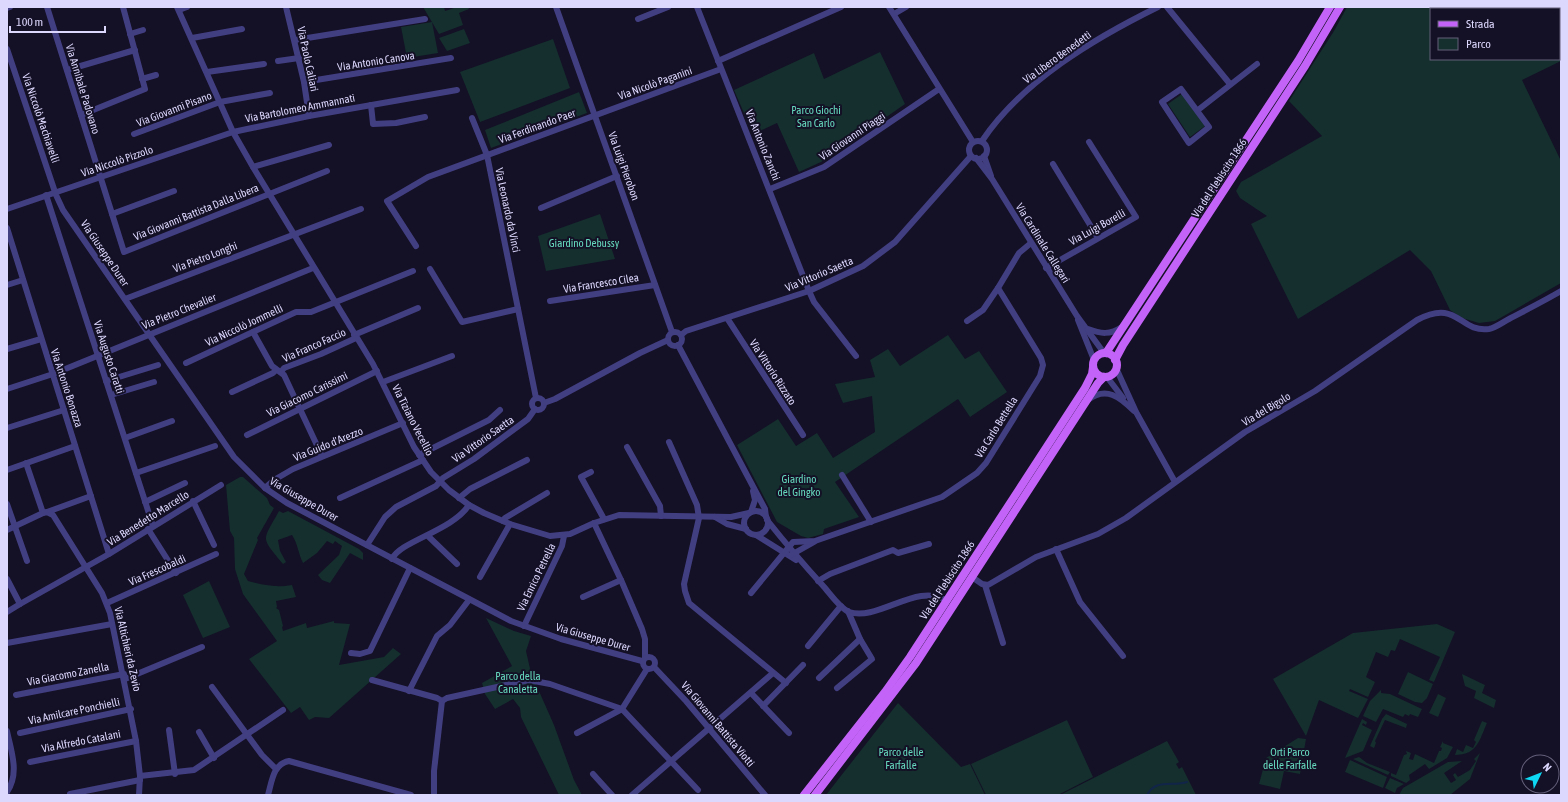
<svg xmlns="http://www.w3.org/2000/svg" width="1568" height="802" font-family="'Asap Condensed',sans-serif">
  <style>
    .green { fill: #142f2e; fill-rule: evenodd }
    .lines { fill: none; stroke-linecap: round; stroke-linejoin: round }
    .stream { stroke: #112549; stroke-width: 2 }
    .minor { stroke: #423e82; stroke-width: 6 }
    .major { stroke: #c363f7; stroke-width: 8 }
    .labels { text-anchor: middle; stroke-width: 4; stroke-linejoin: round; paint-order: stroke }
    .street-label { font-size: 11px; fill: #dcd7fd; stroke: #141025 }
    .park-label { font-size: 11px; fill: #66dabf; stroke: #141025 }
  </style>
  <rect width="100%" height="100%" fill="#141025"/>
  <g class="green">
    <polygon points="423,7 444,7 445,11 457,7 468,7 469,9 459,13 463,25 439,34"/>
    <path d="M1347,7H1561V61L1522,80L1561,161V283L1495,321L1479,323L1462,318L1450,310L1431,271L1410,250L1298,319L1251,224L1267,216L1240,198L1236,191L1241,182L1322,136L1289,101L1334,31ZM1431,9H1559V59H1431Z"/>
    <polygon points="432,22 438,53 407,58 401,27"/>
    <polygon points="464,29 470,43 447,51 439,38"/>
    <polygon points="553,39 570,88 480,122 460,72"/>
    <polygon points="880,52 905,104 855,139 853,137 846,142 847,145 821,162 799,172 777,123 753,134 734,90 814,53 824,79"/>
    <polygon points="579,92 587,113 491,148 485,130"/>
    <polygon points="1182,94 1205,126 1190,137 1168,104"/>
    <polygon points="600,214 615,259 546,271 538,236"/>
    <polygon points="948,335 965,359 979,351 1007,392 970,417 958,399 835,482 859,517 824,529 823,534 808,538 801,536 777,522 737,445 778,419 796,446 817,433 833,458 875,432 872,396 843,403 835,384 875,377 870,360 888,349 900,366"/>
    <path d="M240,477H243L267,498L270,505L274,508L257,538L258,540L244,574L248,581C263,585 275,588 292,585L296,597L276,601L277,607L276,608L279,610L283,626L282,627L283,631L306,623L307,628L334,621V623L350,624L339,665L384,657L393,648L401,654L329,718L315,717L309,720L300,707L291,713L249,659L277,641L243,594L235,569L234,538L230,531L226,485Z"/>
    <path d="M279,511L283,513L288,511L359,549L363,553V560L350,553L330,583L322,580L318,575L339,555L342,546L335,541L333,544L327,541L317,553L303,563C298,553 298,544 292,535L278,540L280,551L286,562L283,564C260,536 262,542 279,511Z"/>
    <polygon points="209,581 230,627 203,638 183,595"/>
    <polygon points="486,618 514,631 531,636 526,651 531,673 554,725 574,780 582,795 559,795 521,717 520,708 513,699 495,709 485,694 482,683 512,666"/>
    <polygon points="1437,624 1455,632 1434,682 1429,680 1440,657 1400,639 1395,651 1391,650 1388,657 1376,652 1366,677 1375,682 1368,697 1350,689 1349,691 1368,699 1358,718 1319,700 1306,736 1273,679 1353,633"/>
    <polygon points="1408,672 1433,684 1427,698 1422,703 1415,702 1398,694"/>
    <polygon points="1462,674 1485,685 1482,693 1496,700 1494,708 1474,698 1476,691 1465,686"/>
    <polygon points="1381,690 1381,693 1390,694 1422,709 1418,717 1410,714 1409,716 1405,714 1403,717 1383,709 1376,722 1363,716 1370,701"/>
    <polygon points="1438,694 1446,698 1438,717 1429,713"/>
    <polygon points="898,703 961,767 970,764 985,795 826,795"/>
    <polygon points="1386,714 1407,724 1406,728 1385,720 1375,741 1376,743 1374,748 1370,746 1382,719"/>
    <polygon points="1362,719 1367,722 1366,725 1363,723 1362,725 1372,730 1363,751 1345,758"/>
    <polygon points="1067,720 1093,777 1058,795 986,795 971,764"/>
    <path d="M1482,721L1487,723C1479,741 1477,755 1455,755L1457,749L1463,752L1466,745L1473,748L1476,742L1474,740Z"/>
    <polygon points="1298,738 1306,739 1300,774 1284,771 1280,789 1259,784 1266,758"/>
    <polygon points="1167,741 1179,762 1176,764 1179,769 1182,767 1196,795 1060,795"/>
    <polygon points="1443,741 1443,743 1453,747 1447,758 1429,769 1425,764 1409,775 1410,780 1406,783 1391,776 1391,773 1396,775 1404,755 1407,754 1406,751 1411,753 1409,759 1413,760 1415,754 1434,763 1439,751 1441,751 1442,748 1440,747"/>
    <polygon points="1480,753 1470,779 1450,795 1399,795 1403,788 1448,762 1462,761 1444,773 1451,783 1456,780 1453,775 1455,773 1458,777 1470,770 1476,761 1474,759"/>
    <polygon points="1359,757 1367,763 1390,772 1388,775 1353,759"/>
    <polygon points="1350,760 1387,777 1383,788 1345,772"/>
    <polygon points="1390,778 1404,784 1397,788 1395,793 1385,788"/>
  </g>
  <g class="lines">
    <path class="stream" d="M1147,795C1156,778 1173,787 1187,782"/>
    <g class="minor">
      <polyline points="47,7 124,252 327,171"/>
      <polyline points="177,7 233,132 253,167 373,364 414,447 431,472 449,490 469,505 484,513 510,524 550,536 570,534 594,523 619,515 731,517 749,513"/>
      <polyline points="286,7 304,82 309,116"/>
      <polyline points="556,7 672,332"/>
      <polyline points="697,7 809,291 814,302 856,356"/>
      <polyline points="889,7 973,142"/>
      <polyline points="1167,7 1230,84"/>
      <polyline points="7,8 10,7"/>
      <polyline points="179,10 187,7"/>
      <polyline points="894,14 906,7"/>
      <polyline points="638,19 668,7"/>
      <polyline points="130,34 143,30"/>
      <polyline points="192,38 242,29"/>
      <polyline points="295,40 425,19"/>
      <polyline points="7,49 56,195 63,210 234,457 265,488 287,503 511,621 561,639 642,661"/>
      <polyline points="278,61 299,58"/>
      <polyline points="718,61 841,7"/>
      <polyline points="67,70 135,50"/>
      <polyline points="207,72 264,64"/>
      <polyline points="142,79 156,75"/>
      <polyline points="304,82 451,58"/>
      <polygon points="1181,89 1209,127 1189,143 1162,102"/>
      <polyline points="371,105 373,124 396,123 425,117"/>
      <polyline points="1198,110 1257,64"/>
      <polyline points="81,115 145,89 123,7"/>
      <polyline points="472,118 487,155 536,398"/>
      <polyline points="134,134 220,102 270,93"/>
      <circle cx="978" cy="150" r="9"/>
      <path d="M982,141C1022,81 1095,38 1158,7"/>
      <polyline points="984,156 991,176"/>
      <polyline points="976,158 992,179 1077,316 1104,353"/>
      <polyline points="1053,164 1098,238"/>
      <polyline points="253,167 329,145"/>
      <polyline points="770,189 824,167 939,89"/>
      <polyline points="46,195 153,526"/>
      <polyline points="541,208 617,176"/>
      <polyline points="7,209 233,132 309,116 457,90"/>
      <polyline points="112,214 174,191"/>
      <polyline points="7,228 109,554"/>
      <polyline points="416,246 387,201 428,177 721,69"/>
      <polyline points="1046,268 1136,217 1089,142"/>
      <polyline points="430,269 462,322 518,309"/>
      <polyline points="7,285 23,280"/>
      <polyline points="125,299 361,209"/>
      <polyline points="550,301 655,285"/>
      <polyline points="727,318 803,435"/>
      <polyline points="1078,320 1094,360"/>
      <polyline points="967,321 983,310 998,288"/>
      <path d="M1088,329C1101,334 1110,335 1122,327"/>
      <circle cx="675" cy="339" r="7"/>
      <polyline points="253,332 272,366 284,375 322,456"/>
      <polyline points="354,335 418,308"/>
      <polyline points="681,335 686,331 809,291 863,266 895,242 971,156"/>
      <polyline points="678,345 757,494 765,509 766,517"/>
      <polyline points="7,349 41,339"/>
      <polyline points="186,363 296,312 311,312 413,271"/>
      <polyline points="1116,368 1136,412 1175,482"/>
      <polyline points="281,372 284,368 321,354 356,338"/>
      <polyline points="1107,377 1123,398"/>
      <polyline points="106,381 158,365"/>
      <polyline points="383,382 452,356"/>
      <polyline points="7,389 53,374 313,268"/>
      <polyline points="232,392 273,373 276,370"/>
      <polyline points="111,395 154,382"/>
      <circle cx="538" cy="404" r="6"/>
      <path d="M1088,400C1106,386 1120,397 1134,411"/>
      <polyline points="544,403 555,399 640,353 668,340"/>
      <polyline points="7,428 64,410"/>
      <polyline points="247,435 377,371"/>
      <polyline points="125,438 172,421"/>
      <polyline points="669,442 697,505 699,518 684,584 685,591 689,603 786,683"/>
      <polyline points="627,447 660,506 661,516"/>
      <polyline points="419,455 489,420 500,410"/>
      <polyline points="26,463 43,513"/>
      <polyline points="7,470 75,446"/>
      <polyline points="591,472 581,477 604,519"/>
      <polyline points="136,473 215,446"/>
      <polyline points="842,475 871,522"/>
      <polyline points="265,488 274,480 293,469 403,423"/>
      <polyline points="340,498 423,460"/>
      <polyline points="459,498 470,489 527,460"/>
      <polyline points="193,501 214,545"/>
      <polyline points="145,502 185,483"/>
      <polyline points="7,504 27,561"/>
      <circle cx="756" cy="523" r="12"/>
      <polyline points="47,512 91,496"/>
      <polyline points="751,512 755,500 753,491"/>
      <polyline points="715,517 727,524 746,529"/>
      <path d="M767,520C786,544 805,566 825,588C831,595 840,608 849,612C878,622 918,581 947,601"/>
      <polyline points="503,521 505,518 547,493"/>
      <polyline points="594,523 621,580 642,629 645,639 645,657"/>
      <polyline points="148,529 176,573"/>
      <polyline points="7,530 43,513 47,512 53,515 102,593 110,613 136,741 140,776 139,795"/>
      <polyline points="756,535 796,560"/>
      <polyline points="428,536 457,564"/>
      <polyline points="367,545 385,517 396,507 436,486 443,478 474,459 528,419 535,409"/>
      <polyline points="1056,549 1080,602 1123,656"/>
      <polyline points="791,555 814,542"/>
      <path d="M392,559C400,541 452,531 469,505"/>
      <polyline points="480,577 510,524"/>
      <path d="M972,577L982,584L988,585L1036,557L1098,534L1126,518L1245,432L1315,391L1417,320C1458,298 1459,333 1489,329C1495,328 1503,322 1509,319C1526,310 1544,301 1561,291"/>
      <polyline points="7,579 20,604 109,554 221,485"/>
      <polyline points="818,581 830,574 893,550 898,553 929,544"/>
      <polyline points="985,585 1003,643"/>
      <polyline points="751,593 793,542 815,541 942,497 977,473 986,463 1040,376 1043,365 1041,358 998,288 1019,253 1031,243"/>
      <polyline points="583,597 621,580"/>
      <polyline points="107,603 216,554"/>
      <polyline points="7,612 20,604"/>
      <polyline points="524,626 562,546 564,536"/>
      <polyline points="7,643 112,624"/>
      <polyline points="808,646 841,606"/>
      <polyline points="351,653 360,654 370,651 410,568"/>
      <circle cx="649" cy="663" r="6"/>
      <polyline points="654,667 686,701 765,795"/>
      <polyline points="819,678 860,639"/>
      <polyline points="125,679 202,647"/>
      <polyline points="372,680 437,698 442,701"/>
      <polyline points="212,687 262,755 276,769"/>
      <polyline points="837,688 872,659 860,639 848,611"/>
      <polyline points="409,691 437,636 450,625 469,600"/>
      <polyline points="751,693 789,733"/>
      <polyline points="16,695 124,674"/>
      <polyline points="442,701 447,698 529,680 550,684 622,709 698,790"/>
      <polyline points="763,706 803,665"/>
      <polyline points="169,730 175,774"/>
      <path d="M7,731C11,751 20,773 7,792"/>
      <polyline points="199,732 214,758"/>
      <polyline points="20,733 131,709"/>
      <polyline points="577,733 622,709 647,669"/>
      <polyline points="30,762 136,741"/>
      <polyline points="593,774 612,795"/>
      <polyline points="140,776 194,770 283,710"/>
      <polyline points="70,794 140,780"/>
      <path d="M268,795C272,781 273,764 289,761L411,795"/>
      <polyline points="434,795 434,771 442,701"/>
      <polyline points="632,795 773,673"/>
    </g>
    <g class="major">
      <polyline points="1106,353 1298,61 1330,7"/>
      <circle cx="1105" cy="365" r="12"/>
      <polyline points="1115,360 1123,345 1305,66 1340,7"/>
      <polyline points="804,795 885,692 910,657 1085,388 1092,374 1093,367"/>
      <polyline points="815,795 916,663 1098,383 1104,377"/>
    </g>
  </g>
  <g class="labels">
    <g class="street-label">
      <text transform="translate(1057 57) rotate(-36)" y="4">Via Libero Benedetti</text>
      <text transform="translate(308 59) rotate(78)" y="4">Via Paolo Caliari</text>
      <text transform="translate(376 61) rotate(-9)" y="4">Via Antonio Canova</text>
      <text transform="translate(655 83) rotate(-20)" y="4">Via Nicolò Paganini</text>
      <text transform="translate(83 89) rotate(73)" y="4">Via Annibale Padovano</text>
      <text transform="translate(300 108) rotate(-11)" y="4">Via Bartolomeo Ammannati</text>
      <text transform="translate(174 109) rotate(-21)" y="4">Via Giovanni Pisano</text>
      <text transform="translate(41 118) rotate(71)" y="4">Via Niccolò Machiavelli</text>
      <text transform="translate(537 126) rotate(-20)" y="4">Via Ferdinando Paer</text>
      <text transform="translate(852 136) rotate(-34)" y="4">Via Giovanni Piaggi</text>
      <text transform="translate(763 145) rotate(68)" y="4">Via Antonio Zanchi</text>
      <text transform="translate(117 161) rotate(-19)" y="4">Via Niccolò Pizzolo</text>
      <text transform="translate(624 166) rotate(70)" y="4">Via Luigi Pierobon</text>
      <text transform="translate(1219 178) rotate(-57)" y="4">Via del Plebiscito 1866</text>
      <text transform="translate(508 210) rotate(78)" y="4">Via Leonardo da Vinci</text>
      <text transform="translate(196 212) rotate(-22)" y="4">Via Giovanni Battista Dalla Libera</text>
      <text transform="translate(1097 227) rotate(-29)" y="4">Via Luigi Borelli</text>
      <text transform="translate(1043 243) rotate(58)" y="4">Via Cardinale Callegari</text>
      <text transform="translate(105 253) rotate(56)" y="4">Via Giuseppe Durer</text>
      <text transform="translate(205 257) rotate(-21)" y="4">Via Pietro Longhi</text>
      <text transform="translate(819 274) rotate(-23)" y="4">Via Vittorio Saetta</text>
      <text transform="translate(601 283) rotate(-9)" y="4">Via Francesco Cilea</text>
      <text transform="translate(179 311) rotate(-22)" y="4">Via Pietro Chevalier</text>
      <text transform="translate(244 325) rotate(-25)" y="4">Via Niccolò Jommelli</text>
      <text transform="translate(314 345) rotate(-24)" y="4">Via Franco Faccio</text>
      <text transform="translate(109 357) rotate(72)" y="4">Via Augusto Caratti</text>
      <text transform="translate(773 372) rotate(57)" y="4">Via Vittorio Rizzato</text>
      <text transform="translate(67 388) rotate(72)" y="4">Via Antonio Bonazza</text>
      <text transform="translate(307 394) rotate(-26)" y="4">Via Giacomo Carissimi</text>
      <text transform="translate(1266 409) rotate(-31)" y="4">Via del Bigolo</text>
      <text transform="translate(413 420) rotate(63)" y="4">Via Tiziano Vecellio</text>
      <text transform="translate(996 427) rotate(-58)" y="4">Via Carlo Bettella</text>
      <text transform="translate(483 439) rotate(-35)" y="4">Via Vittorio Saetta</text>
      <text transform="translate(328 444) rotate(-22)" y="4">Via Guido d'Arezzo</text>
      <text transform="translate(304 499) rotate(30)" y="4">Via Giuseppe Durer</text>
      <text transform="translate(148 518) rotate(-32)" y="4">Via Benedetto Marcello</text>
      <text transform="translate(157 570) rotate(-24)" y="4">Via Frescobaldi</text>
      <text transform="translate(536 577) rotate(-64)" y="4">Via Enrico Petrella</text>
      <text transform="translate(947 580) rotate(-57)" y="4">Via del Plebiscito 1866</text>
      <text transform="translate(593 637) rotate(16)" y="4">Via Giuseppe Durer</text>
      <text transform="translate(128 649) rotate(77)" y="4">Via Altichieri da Zevio</text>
      <text transform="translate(68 674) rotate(-11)" y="4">Via Giacomo Zanella</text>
      <text transform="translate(74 711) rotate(-12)" y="4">Via Amilcare Ponchielli</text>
      <text transform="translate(718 724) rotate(50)" y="4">Via Giovanni Battista Viotti</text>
      <text transform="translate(81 741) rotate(-11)" y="4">Via Alfredo Catalani</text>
    </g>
    <g class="park-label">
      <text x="816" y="114">Parco Giochi<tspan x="816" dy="13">San Carlo</tspan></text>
      <text x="584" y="247">Giardino Debussy</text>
      <text x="799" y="483">Giardino<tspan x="799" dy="13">del Gingko</tspan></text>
      <text x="518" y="680">Parco della<tspan x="518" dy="13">Canaletta</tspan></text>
      <text x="901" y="756">Parco delle<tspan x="901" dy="13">Farfalle</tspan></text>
      <text x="1290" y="756">Orti Parco<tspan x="1290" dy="13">delle Farfalle</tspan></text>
    </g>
  </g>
  <rect width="1568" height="802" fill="none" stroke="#dcd7fd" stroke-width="16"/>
  <rect x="1430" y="8" width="130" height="52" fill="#141025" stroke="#64607b"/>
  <rect x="1438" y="21" width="20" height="6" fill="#c363f7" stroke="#64607b"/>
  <text x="1466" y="28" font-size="12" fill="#dcd7fd">Strada</text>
  <rect x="1438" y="38" width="20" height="12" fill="#142f2e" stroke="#64607b"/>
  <text x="1466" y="48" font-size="12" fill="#dcd7fd">Parco</text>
  <g transform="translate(1540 774) rotate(47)"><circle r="19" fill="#141025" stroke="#64607b"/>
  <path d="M0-3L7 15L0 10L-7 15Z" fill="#0dd7f2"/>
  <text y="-6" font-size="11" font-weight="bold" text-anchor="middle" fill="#dcd7fd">N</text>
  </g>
  <path d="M10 26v6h95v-6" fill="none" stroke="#dcd7fd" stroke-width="2"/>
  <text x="16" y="26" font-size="12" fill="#dcd7fd" stroke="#141025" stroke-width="3" paint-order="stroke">100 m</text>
</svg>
